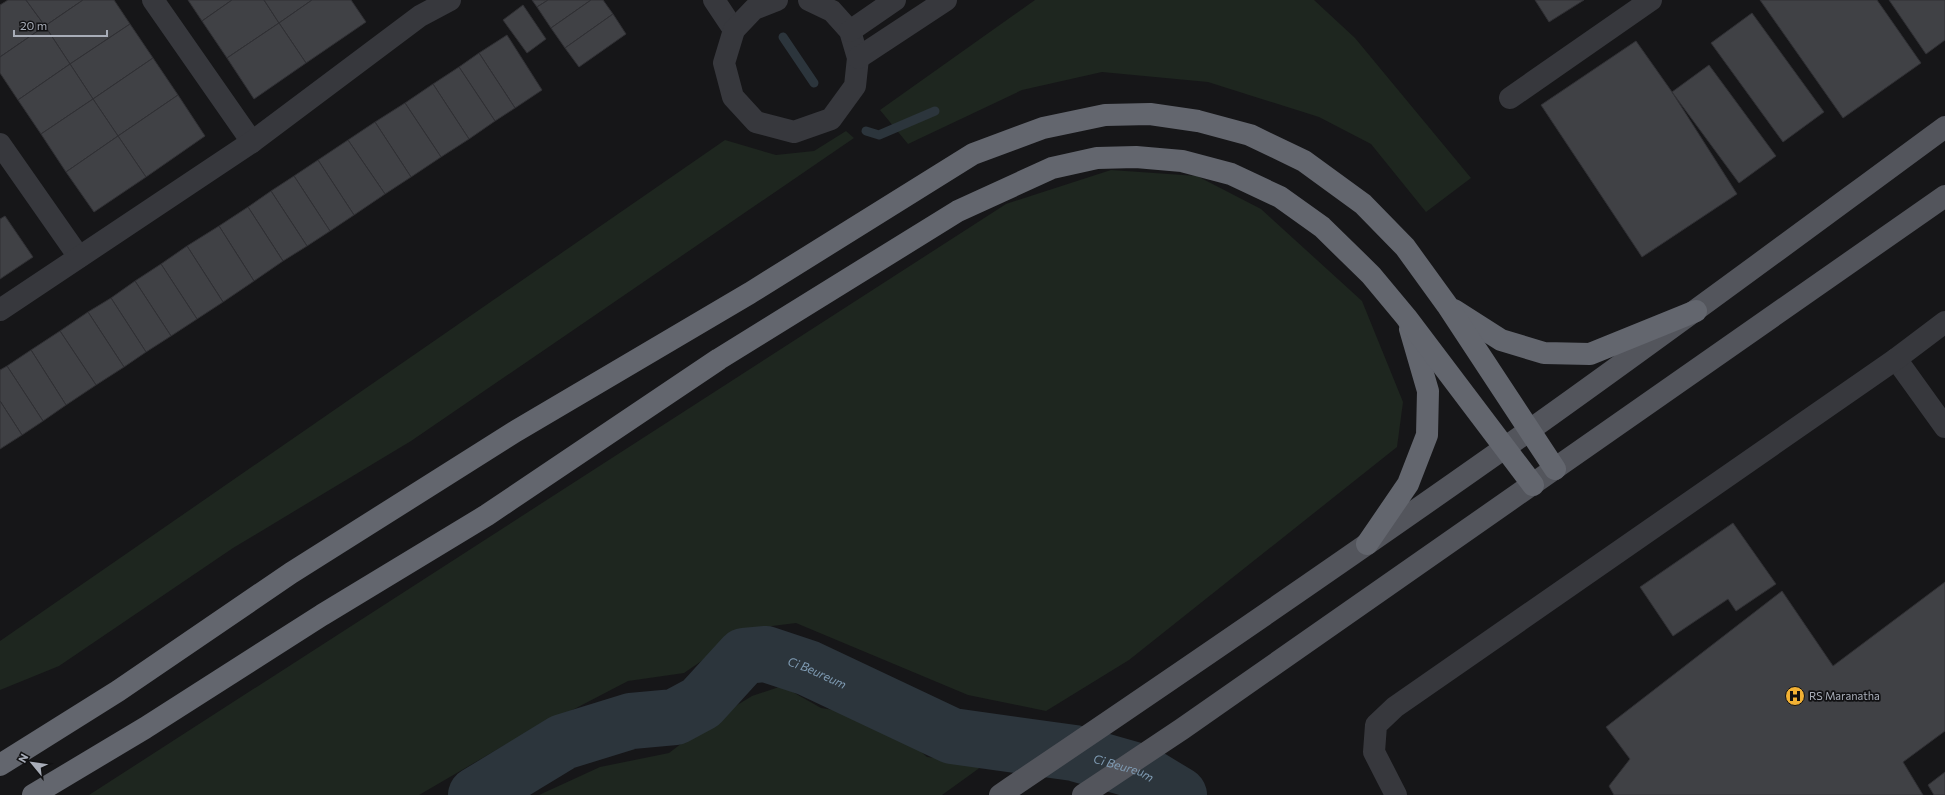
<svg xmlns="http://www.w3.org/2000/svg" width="1945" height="795" font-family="Commissioner,sans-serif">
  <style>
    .green { fill: #1e261f }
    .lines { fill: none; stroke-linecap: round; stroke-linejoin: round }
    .stream { stroke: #2c353c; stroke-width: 9 }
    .river { stroke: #2c353c; stroke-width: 56 }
    .building { fill: #404145; stroke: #303034 }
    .minor { stroke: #37383d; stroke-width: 22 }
    .major { stroke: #53555c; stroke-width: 22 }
    .highway { stroke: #63666e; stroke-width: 22 }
    .labels { text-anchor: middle; stroke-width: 3.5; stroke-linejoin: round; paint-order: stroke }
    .poi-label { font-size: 11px; fill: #a8adb8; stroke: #111113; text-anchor: start }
    .water-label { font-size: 12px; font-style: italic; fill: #7f9bb3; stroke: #111113 }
  </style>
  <rect width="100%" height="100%" fill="#161618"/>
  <g class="green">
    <polygon points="1035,0 1314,0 1355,38 1471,178 1426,212 1371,144 1319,117 1208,82 1102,72 1022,90 908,144 880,110"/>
    <polygon points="846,131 854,138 411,441 233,548 59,666 0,690 0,641 725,140 776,155 814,151"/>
    <polygon points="1111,170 1197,176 1261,209 1362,301 1403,402 1397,447 1129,660 1046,711 968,695 796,623 748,629 684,673 628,681 503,746 419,795 89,795 1006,204"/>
    <polygon points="782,686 821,708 884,718 927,757 985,764 942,795 539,795 600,767 669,753 711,721 752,696"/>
  </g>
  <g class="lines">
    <g class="stream">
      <polyline points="783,37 814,83"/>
      <polyline points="866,131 879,135 935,111"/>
    </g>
    <path class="river" id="s1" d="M476,795L563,742L631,721L675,717L701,703L744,656L766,654L808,668L952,736L1074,753L1141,772L1179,795"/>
  </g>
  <g class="building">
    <polygon points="8,0 26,0 45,26 0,57 0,5"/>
    <polygon points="26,0 83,0 45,26"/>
    <polygon points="83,0 114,0 130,24 70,64 45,26"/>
    <polygon points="188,0 232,0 202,21"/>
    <polygon points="232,0 264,0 279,23 227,58 202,21"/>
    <polygon points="264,0 312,0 279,23"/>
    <polygon points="312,0 351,0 366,22 306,63 279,23"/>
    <polygon points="532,0 548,0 537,7"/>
    <polygon points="548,0 591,0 551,28 537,7"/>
    <polygon points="591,0 603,0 613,14 565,48 551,28"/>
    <polygon points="1535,0 1584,0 1549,22"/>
    <polygon points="1760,0 1877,0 1921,63 1843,118"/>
    <polygon points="1889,0 1945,0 1945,40 1926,54"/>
    <polygon points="523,5 546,39 527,53 503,20"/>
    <polygon points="1752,13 1824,112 1783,142 1711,43"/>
    <polygon points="613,14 626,34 579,67 565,48"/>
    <polygon points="279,23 306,63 254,99 227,58"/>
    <polygon points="130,24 153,58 93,99 70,64"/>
    <polygon points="45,26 70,64 18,100 0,73 0,57"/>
    <polygon points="507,35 542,90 515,108 479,53"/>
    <polygon points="1636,41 1672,92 1737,194 1642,257 1541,105"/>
    <polygon points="479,53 515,108 495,121 459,67"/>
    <polygon points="153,58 178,95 118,136 93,99"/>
    <polygon points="70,64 93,99 41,134 18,100"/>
    <polygon points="1709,65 1776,156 1739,183 1672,92"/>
    <polygon points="459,67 495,121 469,139 433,84"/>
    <polygon points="433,84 469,139 441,157 405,103"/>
    <polygon points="178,95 205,136 146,177 118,136"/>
    <polygon points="93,99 118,136 66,172 41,134"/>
    <polygon points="405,103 441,157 411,177 375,122"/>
    <polygon points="375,122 411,177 385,194 348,140"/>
    <polygon points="118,136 146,177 94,212 66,172"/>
    <polygon points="348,140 385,194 354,215 318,160"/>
    <polygon points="318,160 354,215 330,231 294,176"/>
    <polygon points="294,176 330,231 307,246 271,191"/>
    <polygon points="271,191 307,246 283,261 248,207"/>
    <polygon points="248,207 283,261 254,281 219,226"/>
    <polygon points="5,216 33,257 0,279 0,219"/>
    <polygon points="219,226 254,281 223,302 187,246"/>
    <polygon points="187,246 223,302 197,319 161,264"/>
    <polygon points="161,264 197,319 171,336 135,281"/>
    <polygon points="135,281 171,336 146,352 111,298"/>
    <polygon points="111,298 146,352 124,367 88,312"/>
    <polygon points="88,312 124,367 96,385 60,331"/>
    <polygon points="60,331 96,385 66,405 31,350"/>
    <polygon points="31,350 66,405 43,421 7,366"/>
    <polygon points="7,366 43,421 22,435 0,401 0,370"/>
    <polygon points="0,401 22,435 0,449"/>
    <polygon points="1733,523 1776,584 1736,611 1728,599 1673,636 1640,587"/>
    <polygon points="1945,582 1945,731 1903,762 1923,795 1614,795 1609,786 1630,759 1606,727 1782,591 1833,666"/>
    <polygon points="1945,772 1945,795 1934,795 1928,785"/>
  </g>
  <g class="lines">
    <g class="minor">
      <polyline points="153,0 252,142"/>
      <polyline points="714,0 734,30"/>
      <polyline points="777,0 754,9 734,30 724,63 733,97 756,122 794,132 831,119 855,86 858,58 850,31 832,11 809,0"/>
      <polyline points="850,31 895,0"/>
      <polyline points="858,58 946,0"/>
      <polyline points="1510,98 1651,0"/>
      <polyline points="0,144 79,257"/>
      <polyline points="0,310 252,142 420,16 450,0"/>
      <polyline points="1896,359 1945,427"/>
      <polyline points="1396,795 1374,752 1376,725 1395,707 1896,359 1945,322"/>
    </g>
    <g class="major">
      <path d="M1000,795C1169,681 1337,566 1503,449C1652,344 1798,235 1945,127"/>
      <polyline points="1083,795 1182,729 1945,196"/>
    </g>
    <g class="highway">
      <polyline points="1454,310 1501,340 1544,353 1590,354 1696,311"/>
      <polyline points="1367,544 1408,484 1427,435 1428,391 1410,329"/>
      <polyline points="0,765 118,691 291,573 516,431 750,293 973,154 1043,128 1105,115 1150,114 1198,121 1250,135 1304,161 1363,204 1405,247 1447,305 1555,469"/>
      <polyline points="33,795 145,728 322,615 487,515 719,359 958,211 1052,168 1097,158 1136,157 1182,161 1231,174 1280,197 1322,227 1371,275 1406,317 1533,485"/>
    </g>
  </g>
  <defs>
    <g id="hospital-disc" transform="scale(1)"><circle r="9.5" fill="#f2b134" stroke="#111113"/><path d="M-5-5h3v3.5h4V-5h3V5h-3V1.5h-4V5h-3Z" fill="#111"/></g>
  </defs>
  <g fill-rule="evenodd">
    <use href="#hospital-disc" x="1795" y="696"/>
  </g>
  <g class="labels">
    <g class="poi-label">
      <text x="1809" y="700">RS Maranatha</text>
    </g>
    <g class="water-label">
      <text dy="4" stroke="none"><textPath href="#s1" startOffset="387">Ci Beureum</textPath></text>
      <text dy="4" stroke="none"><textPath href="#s1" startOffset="711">Ci Beureum</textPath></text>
    </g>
  </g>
  <g transform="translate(32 763) rotate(299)" stroke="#111113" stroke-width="3" paint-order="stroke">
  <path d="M0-3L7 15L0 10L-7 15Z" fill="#a8adb8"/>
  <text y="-6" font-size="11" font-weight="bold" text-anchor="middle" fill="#a8adb8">N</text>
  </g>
  <path d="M14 30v6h93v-6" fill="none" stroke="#a8adb8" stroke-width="2"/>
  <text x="20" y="30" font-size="12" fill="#a8adb8" stroke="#111113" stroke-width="3" paint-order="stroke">20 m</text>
</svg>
